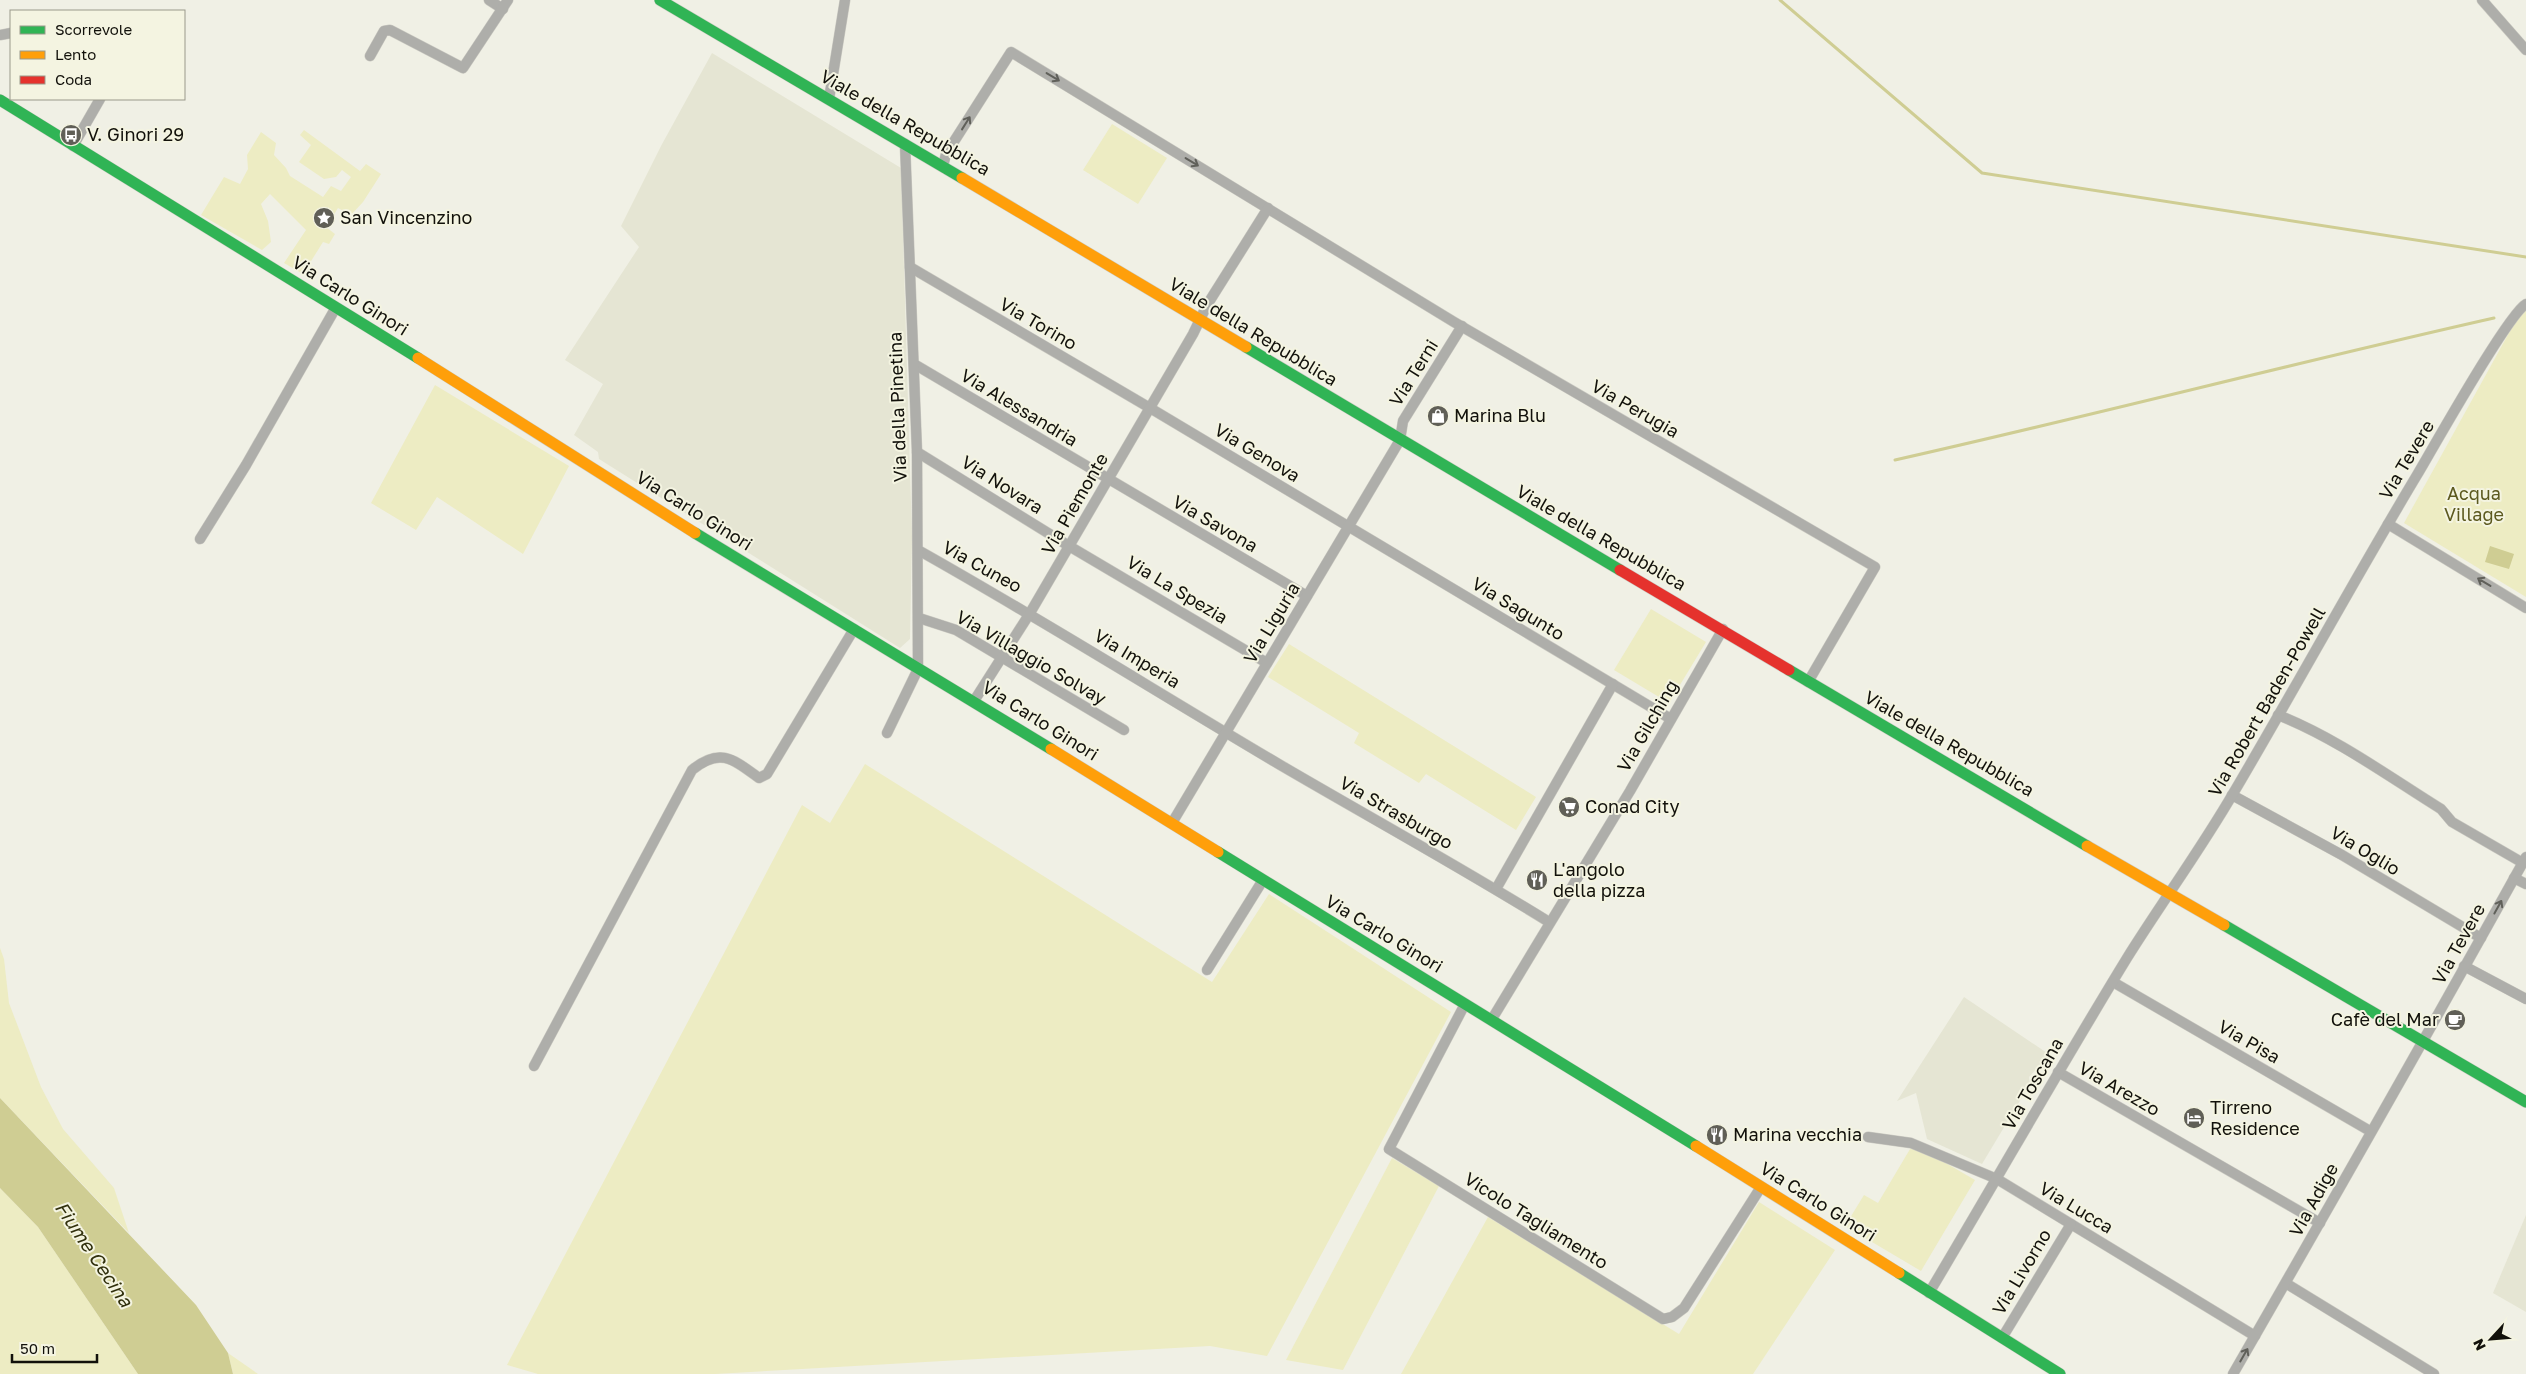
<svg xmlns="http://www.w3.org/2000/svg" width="2526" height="1374" font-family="'Golos Text',sans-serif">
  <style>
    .built { fill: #e5e5d3 }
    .green { fill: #edecc3 }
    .water { fill: #cfcd93 }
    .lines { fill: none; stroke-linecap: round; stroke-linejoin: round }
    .stream { stroke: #cfcd93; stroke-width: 3 }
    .street-casing { stroke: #cccbc3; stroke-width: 11 }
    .fast-casing { stroke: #cccbc3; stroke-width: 12 }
    .slow-casing { stroke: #cccbc3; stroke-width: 12 }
    .jam-casing { stroke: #cccbc3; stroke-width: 12 }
    .street { stroke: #aeaeaa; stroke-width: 10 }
    .fast { stroke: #30b455; stroke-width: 11 }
    .slow { stroke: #ff9f0a; stroke-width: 11 }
    .jam { stroke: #e5322d; stroke-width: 11 }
    .oneway { stroke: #60605a }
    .labels { text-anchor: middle; stroke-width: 4; stroke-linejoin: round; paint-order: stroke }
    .street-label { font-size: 18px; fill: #12110b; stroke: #f4f4e1 }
    .poi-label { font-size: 18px; fill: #12110b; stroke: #f4f4e1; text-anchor: start }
    .park-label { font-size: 18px; fill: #5c591f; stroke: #f4f4e1 }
    .water-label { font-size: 19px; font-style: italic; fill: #31300d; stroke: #f4f4e1 }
  </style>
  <rect width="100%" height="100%" fill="#f0f0e5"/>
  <g class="built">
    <polygon points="712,53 901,168 912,537 910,639 900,648 599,459 598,452 574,435 603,384 565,360 639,247 621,226 661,146"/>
    <polygon points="1964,997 2050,1055 2029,1077 2030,1084 1982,1164 1927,1139 1916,1093 1897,1101"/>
    <polygon points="2526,1215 2526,1312 2493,1293"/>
  </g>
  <g class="green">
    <polygon points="1112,124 1167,158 1138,204 1083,170"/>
    <polygon points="304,130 360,171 366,164 381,174 363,202 351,215 338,208 326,227 335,234 329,244 323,242 303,274 284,263 306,230 270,194 261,204 268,221 271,242 262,250 201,215 224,177 240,184 248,169 247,155 261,132 276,143 274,155 286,168 290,176 323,197 331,186 341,191 351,177 342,170 336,177 324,179 299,162 311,145 300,135"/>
    <polygon points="2526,310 2526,597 2404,523 2515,322"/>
    <polygon points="435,385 569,466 523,554 437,497 416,530 371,503"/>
    <polygon points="1651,609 1706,642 1669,703 1614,670"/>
    <polygon points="1289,644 1536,797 1516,830 1426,774 1419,783 1354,743 1359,733 1268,677"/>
    <polygon points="865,764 1212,982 1269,894 1451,1012 1267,1356 1210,1346 715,1374 538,1374 507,1365 802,805 830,823"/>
    <polygon points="0,948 4,959 9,1003 41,1087 63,1129 114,1188 129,1233 0,1098"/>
    <polygon points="1913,1144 1975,1180 1921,1271 1845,1226 1864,1195 1878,1203"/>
    <polygon points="1392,1158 1439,1186 1343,1370 1286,1360"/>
    <polygon points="0,1188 38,1227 138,1374 0,1374"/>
    <polygon points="1759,1202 1835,1250 1753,1374 1401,1374 1488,1217 1679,1334"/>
    <polygon points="228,1353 258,1374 233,1374"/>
  </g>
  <g class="water">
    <polygon points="2490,546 2514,554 2509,569 2485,562"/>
    <polygon points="0,1098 196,1305 228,1353 233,1374 138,1374 38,1227 0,1188"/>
  </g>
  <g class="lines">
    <g class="stream">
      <polyline points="1780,0 1982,173 2526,257"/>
      <path d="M1895,460C2095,415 2294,363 2494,318"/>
    </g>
    <g class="street-casing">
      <g id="street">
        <polyline points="489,0 503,9"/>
        <polyline points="2482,0 2526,50"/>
        <polyline points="0,35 11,33"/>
        <polyline points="370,56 384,31 390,30 463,68 508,0"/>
        <polyline points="829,99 845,0"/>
        <polyline points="73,146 100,99"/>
        <polyline points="943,166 946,154 1011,52 1454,322 1875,567 1808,682"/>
        <polyline points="910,267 1150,408 1671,719"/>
        <polyline points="914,364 1307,596"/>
        <polyline points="917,452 1069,546 1267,663"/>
        <polyline points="2388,524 2526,608"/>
        <polyline points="200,539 246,465 335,309"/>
        <path d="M918,550C1041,619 1160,694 1282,766C1371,818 1462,868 1549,922"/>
        <polyline points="919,618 956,630 1124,730"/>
        <polyline points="974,701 1030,613 1193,334 1207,305 1268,208"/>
        <path d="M2278,715C2336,738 2388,776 2441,809L2452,822L2523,863"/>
        <polyline points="887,733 918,669 917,452 905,144"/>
        <polyline points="2232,795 2342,855 2481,938"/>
        <polyline points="1172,823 1400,440 1403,421 1462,326"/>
        <polyline points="2514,878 2526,884"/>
        <polyline points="1496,889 1613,684"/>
        <polyline points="2464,966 2526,999"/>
        <polyline points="1207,970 1263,880"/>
        <polyline points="2113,982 2370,1131"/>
        <polyline points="1465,1004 1389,1149 1663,1319 1672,1317 1684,1308 1761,1187"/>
        <polyline points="1492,1019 1630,791 1723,629"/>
        <path d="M534,1066L692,770C720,747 733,759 759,778L767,774L854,629"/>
        <polyline points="2058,1072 2320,1223"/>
        <polyline points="1868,1137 1911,1143 1997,1179 2255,1336"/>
        <polyline points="2287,1284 2434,1374"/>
        <path d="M1929,1293C1996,1181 2059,1069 2127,958C2162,902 2201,849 2234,792C2296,687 2354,580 2417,475C2433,448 2508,314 2526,304"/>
        <polyline points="2002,1338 2071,1224"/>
        <path d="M2233,1374C2332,1202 2430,1030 2526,857"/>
      </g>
    </g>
    <g class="fast-casing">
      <g id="fast">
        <polyline points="660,0 962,178"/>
        <polyline points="0,100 418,358"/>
        <polyline points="1246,347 1620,570"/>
        <polyline points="695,533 1051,749"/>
        <polyline points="1789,670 2087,846"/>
        <polyline points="1218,852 1696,1146"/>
        <polyline points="2224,925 2526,1102"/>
        <polyline points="1899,1273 2060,1374"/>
      </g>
    </g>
    <g class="slow-casing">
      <g id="slow">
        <polyline points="962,178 1246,347"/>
        <polyline points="418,358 695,533"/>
        <polyline points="1051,749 1218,852"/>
        <polyline points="2087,846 2224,925"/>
        <polyline points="1696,1146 1899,1273"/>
      </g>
    </g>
    <g class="jam-casing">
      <polyline id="jam" points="1620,570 1789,670"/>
    </g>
    <use href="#street" class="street"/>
    <use href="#fast" class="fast"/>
    <use href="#slow" class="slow"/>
    <use href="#jam" class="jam"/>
  </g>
  <defs><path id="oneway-shaft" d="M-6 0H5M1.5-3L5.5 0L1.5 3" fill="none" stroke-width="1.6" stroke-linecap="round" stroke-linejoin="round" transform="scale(1.25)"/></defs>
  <g class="oneway">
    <use href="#oneway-shaft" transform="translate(1053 77) rotate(31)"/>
    <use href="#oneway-shaft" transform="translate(966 123) rotate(-58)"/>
    <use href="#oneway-shaft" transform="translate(1192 162) rotate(31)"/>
    <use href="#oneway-shaft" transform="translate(2484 582) rotate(-149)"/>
    <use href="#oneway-shaft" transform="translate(2498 907) rotate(-61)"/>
    <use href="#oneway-shaft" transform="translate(2244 1355) rotate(-60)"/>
  </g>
  <defs>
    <g id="bus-disc" transform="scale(1.125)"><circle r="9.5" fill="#605f57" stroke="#f4f4e1"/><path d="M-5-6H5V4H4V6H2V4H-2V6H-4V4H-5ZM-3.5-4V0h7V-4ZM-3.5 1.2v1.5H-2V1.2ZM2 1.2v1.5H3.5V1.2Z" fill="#fff"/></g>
    <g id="sight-disc" transform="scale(1.125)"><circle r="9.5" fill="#605f57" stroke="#f4f4e1"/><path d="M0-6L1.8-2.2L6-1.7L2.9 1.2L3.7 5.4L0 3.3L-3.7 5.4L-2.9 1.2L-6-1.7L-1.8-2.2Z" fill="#fff"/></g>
    <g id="shop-disc" transform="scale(1.125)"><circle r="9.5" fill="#605f57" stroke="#f4f4e1"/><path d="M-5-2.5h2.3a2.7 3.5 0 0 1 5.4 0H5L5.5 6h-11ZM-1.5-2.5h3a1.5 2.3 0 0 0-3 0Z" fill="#fff"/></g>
    <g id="supermarket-disc" transform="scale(1.125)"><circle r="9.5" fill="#605f57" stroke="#f4f4e1"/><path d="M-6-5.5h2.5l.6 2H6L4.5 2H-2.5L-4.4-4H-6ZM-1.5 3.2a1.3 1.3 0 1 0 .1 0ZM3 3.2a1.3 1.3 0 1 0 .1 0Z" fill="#fff"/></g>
    <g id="restaurant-disc" transform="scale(1.125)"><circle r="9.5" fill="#605f57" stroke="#f4f4e1"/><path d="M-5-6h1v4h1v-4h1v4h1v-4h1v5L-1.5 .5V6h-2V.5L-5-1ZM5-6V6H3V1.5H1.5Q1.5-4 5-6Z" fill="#fff"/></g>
    <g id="cafe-disc" transform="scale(1.125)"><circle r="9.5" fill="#605f57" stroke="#f4f4e1"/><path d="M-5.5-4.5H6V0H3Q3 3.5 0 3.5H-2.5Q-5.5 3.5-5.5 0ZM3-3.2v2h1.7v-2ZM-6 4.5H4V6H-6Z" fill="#fff"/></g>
    <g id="hotel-disc" transform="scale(1.125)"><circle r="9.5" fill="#605f57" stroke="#f4f4e1"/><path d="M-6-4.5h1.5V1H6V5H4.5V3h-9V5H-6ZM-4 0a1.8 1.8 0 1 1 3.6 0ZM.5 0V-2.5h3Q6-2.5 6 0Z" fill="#fff"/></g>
  </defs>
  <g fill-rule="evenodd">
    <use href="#bus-disc" x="71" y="135"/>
    <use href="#sight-disc" x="324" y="218"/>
    <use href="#shop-disc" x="1438" y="416"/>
    <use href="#supermarket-disc" x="1569" y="807"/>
    <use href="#restaurant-disc" x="1537" y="880"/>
    <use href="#cafe-disc" x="2455" y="1020"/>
    <use href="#hotel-disc" x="2194" y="1118"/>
    <use href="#restaurant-disc" x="1717" y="1135"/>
  </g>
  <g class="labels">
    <g class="street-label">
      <text transform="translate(905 123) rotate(30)" y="6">Viale della Repubblica</text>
      <text transform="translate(350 296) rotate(32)" y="6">Via Carlo Ginori</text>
      <text transform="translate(1038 324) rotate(30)" y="6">Via Torino</text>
      <text transform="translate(1253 332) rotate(31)" y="6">Viale della Repubblica</text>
      <text transform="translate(1414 373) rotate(-58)" y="6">Via Terni</text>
      <text transform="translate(898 407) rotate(-92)" y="6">Via della Pinetina</text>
      <text transform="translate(1019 408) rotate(31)" y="6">Via Alessandria</text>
      <text transform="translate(1635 409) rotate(30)" y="6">Via Perugia</text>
      <text transform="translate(1257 453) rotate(31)" y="6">Via Genova</text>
      <text transform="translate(2407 460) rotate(-59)" y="6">Via Tevere</text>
      <text transform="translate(1002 485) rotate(32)" y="6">Via Novara</text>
      <text transform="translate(1075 504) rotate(-60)" y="6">Via Piemonte</text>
      <text transform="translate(694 511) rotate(32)" y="6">Via Carlo Ginori</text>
      <text transform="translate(1215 524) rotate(30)" y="6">Via Savona</text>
      <text transform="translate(1601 538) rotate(30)" y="6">Viale della Repubblica</text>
      <text transform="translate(982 567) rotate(29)" y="6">Via Cuneo</text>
      <text transform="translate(1177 590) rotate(31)" y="6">Via La Spezia</text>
      <text transform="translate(1518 609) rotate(31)" y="6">Via Sagunto</text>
      <text transform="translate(1272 623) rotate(-59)" y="6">Via Liguria</text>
      <text transform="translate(1031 658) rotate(30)" y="6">Via Villaggio Solvay</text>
      <text transform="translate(1137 659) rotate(31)" y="6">Via Imperia</text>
      <text transform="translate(2267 702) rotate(-60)" y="6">Via Robert Baden-Powell</text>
      <text transform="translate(1040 721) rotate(32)" y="6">Via Carlo Ginori</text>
      <text transform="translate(1648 726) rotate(-60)" y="6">Via Gilching</text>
      <text transform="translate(1949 744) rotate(30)" y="6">Viale della Repubblica</text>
      <text transform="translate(1396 813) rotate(30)" y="6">Via Strasburgo</text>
      <text transform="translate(2365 851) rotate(31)" y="6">Via Oglio</text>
      <text transform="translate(1384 934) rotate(31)" y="6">Via Carlo Ginori</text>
      <text transform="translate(2459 944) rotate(-61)" y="6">Via Tevere</text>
      <text transform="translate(2249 1042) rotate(30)" y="6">Via Pisa</text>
      <text transform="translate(2033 1084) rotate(-60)" y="6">Via Toscana</text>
      <text transform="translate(2119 1089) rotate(30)" y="6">Via Arezzo</text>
      <text transform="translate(2314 1200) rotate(-61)" y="6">Via Adige</text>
      <text transform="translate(1818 1202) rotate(32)" y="6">Via Carlo Ginori</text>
      <text transform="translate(2076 1208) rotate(31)" y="6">Via Lucca</text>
      <text transform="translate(1536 1221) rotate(32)" y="6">Vicolo Tagliamento</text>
      <text transform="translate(2022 1272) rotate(-59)" y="6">Via Livorno</text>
    </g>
    <g class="poi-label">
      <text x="87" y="141">V. Ginori 29</text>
      <text x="340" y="224">San Vincenzino</text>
      <text x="1454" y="422">Marina Blu</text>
      <text x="1585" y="813">Conad City</text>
      <text x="1553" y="876">L'angolo<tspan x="1553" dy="21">della pizza</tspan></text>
      <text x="2439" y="1026" text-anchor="end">Cafè del Mar</text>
      <text x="2210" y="1114">Tirreno<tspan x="2210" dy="21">Residence</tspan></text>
      <text x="1733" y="1141">Marina vecchia</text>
    </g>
    <g class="park-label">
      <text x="2474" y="500">Acqua<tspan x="2474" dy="21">Village</tspan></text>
    </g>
    <g class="water-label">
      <text transform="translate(94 1254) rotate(56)" y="7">Fiume Cecina</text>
    </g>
  </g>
  <rect x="10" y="10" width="175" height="90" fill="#f4f4e1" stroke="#9a998b"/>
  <rect x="20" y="26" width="25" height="8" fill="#30b455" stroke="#9a998b"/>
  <text x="55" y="35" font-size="15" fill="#12110b">Scorrevole</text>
  <rect x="20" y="51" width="25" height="8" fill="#ff9f0a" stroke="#9a998b"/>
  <text x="55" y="60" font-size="15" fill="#12110b">Lento</text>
  <rect x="20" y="76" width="25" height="8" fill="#e5322d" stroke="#9a998b"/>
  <text x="55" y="85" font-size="15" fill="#12110b">Coda</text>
  <g transform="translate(2491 1339) rotate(244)" stroke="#f4f4e1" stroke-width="4" paint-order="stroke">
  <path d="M0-4L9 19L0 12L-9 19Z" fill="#12110b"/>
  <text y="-8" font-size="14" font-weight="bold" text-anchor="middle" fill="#12110b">N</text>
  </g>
  <path d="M12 1354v8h85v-8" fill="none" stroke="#12110b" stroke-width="2.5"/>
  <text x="20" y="1354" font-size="15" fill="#12110b" stroke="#f4f4e1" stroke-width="4" paint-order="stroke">50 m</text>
</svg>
